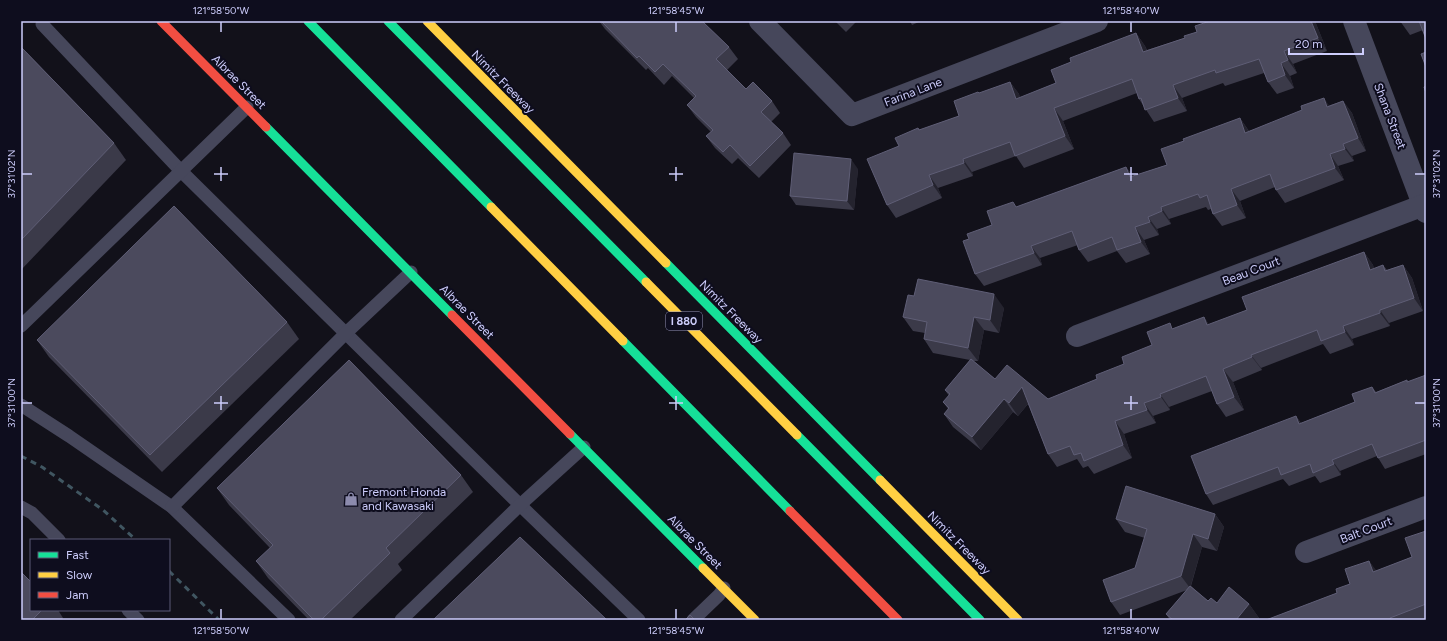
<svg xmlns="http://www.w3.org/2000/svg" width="1447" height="641" font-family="Figtree,sans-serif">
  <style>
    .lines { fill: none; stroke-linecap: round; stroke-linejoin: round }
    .lane { stroke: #46475b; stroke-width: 13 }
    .street { stroke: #46475b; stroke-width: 22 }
    .fast { stroke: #16e098; stroke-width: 9 }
    .slow { stroke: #ffcf43; stroke-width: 9 }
    .jam { stroke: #f24e42; stroke-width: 9 }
    .rail { stroke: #405661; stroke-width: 3; stroke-dasharray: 6 5; stroke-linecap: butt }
    .wall { fill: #3b3a49 }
    .shaded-wall { fill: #24232e }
    .building { fill: #4b4a5d; stroke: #5f5e76 }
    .ticks { fill: none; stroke: #cdcdfc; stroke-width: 1.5 }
    .labels { text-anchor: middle; stroke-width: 4; stroke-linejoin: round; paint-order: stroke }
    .shield { fill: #0e0d1e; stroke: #9493b9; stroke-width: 1 }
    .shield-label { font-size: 11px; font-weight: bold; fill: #cdcdfc }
    .street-label { font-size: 12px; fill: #cdcdfc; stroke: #0e0d1e }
    .poi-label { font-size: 12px; fill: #cdcdfc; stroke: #0e0d1e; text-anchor: start }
    .neatline { fill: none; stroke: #cdcdfc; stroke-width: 1.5 }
    .ticks-label { font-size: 10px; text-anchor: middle; fill: #cdcdfc }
  </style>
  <rect width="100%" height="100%" fill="#12111a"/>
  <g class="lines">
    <g class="lane">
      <polyline points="42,24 181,171 520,505 639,620"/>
      <polyline points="21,326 247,107"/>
      <polyline points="21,405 69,436 172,507 289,620"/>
      <polyline points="21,507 32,513 59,540"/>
      <polyline points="172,507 346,333 411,272"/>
      <polyline points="128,610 138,620"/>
      <polyline points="401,620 520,505 584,447"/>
      <polyline points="693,620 719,595 724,588"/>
    </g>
    <g class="street">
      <polyline points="760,21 852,115 1097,21"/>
      <polyline points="1354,21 1426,212"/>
      <polyline points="1077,336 1424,205"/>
      <polyline points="1306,552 1426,507"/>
    </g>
    <g class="fast">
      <polyline points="308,21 491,207"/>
      <polyline points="388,21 646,282"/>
      <polyline points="266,127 452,315"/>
      <polyline points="666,263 880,480"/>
      <polyline points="623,341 790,511"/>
      <polyline points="570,434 703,568"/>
      <polyline points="797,435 980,620"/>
    </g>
    <g class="slow">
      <polyline points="427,21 666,263"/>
      <polyline points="491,207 623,341"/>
      <polyline points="646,282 797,435"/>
      <polyline points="880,480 1018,620"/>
      <polyline points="703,568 755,620"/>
    </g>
    <g class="jam">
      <polyline points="161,21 266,127"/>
      <polyline points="452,315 570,434"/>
      <polyline points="790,511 898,620"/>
    </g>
    <g class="rail">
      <polyline points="21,456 42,467 103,510 136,540"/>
      <polyline points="169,571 219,620"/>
    </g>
  </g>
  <g class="wall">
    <polygon points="599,21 702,21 729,47 738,59 727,70 746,89 772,101 780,113 771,122 783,133 791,145 759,178 738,158 732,164 715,148 706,136 711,132 696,117 687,105 694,98 672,76 664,85 648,68 646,70 605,29"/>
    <polygon points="835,21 857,21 846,32"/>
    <polygon points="910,21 921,21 912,25"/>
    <polygon points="1210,21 1315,21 1327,51 1293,64 1297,73 1290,76 1294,88 1277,94 1268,82 1264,73 1225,86 1223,83 1182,98 1187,111 1154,122 1139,99 1137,93 1063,121 1074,149 1024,168 1016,156 972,172 973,176 938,188 942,198 896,218 887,205 899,146 918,128 920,130 959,116 1010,82 1019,94 1020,98 1056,83 1071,62 1136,33 1145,46 1147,50 1185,38 1197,32"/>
    <polygon points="1400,21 1426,21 1423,30 1410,35"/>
    <polygon points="21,47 114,143 126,160 21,270"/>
    <polygon points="1343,101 1352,113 1366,151 1352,156 1354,161 1338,166 1344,180 1285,203 1276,190 1275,187 1240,201 1246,218 1222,226 1213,214 1211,209 1208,210 1206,207 1169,219 1171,224 1157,229 1159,235 1144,240 1150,254 1126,263 1117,251 1088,262 1079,250 1078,245 1040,258 1042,265 984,286 975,274 969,239 992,225 1017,207 1126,167 1133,176 1167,165 1184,141 1240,118 1249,131"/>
    <polygon points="858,169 854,210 796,205 790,196"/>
    <polygon points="1364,252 1373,265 1374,269 1383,265 1387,270 1403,265 1412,278 1423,311 1389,323 1390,326 1352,339 1354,345 1330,354 1323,344 1261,368 1262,370 1233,382 1244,410 1226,417 1217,404 1212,391 1169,407 1170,410 1153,416 1156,423 1124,434 1132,458 1094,474 1088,466 1083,468 1077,459 1057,467 1048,454 1028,404 1018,416 1013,412 981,450 953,427 944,414 948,409 943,402 949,396 945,390 970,360 933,353 924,339 925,333 913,331 903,317 914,296 1004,308 999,333 984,330 978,361 973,361 995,379 1048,399 1097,379 1124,364 1152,345 1174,329 1204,317 1209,325 1247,310"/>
    <polygon points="287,322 299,339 162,472 49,357 37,340"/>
    <polygon points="1426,375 1426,454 1385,469 1377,456 1340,471 1341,475 1320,483 1315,476 1289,486 1283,479 1213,505 1206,494 1296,416 1301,423 1355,402 1372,387 1376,392 1407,380 1408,382"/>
    <polygon points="461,475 473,492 398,564 402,570 350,620 309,620 268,578 256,561 270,548 229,505 217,488"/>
    <polygon points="1215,514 1224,527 1217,551 1202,547 1191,586 1208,601 1217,603 1249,604 1259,618 1257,620 1170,620 1166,614 1187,590 1120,615 1111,602 1135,568 1145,538 1125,532 1116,519"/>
    <polygon points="1426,531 1426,620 1266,620 1337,593 1350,584 1369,561 1376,571 1412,557"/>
    <polygon points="31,610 58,610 63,618 61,620 21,620"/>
  </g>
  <g class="shaded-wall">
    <polygon points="1311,21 1315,21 1327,51 1318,38"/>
    <polygon points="1136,33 1145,46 1152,64 1143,52"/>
    <polygon points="1284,51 1293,64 1297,73 1288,60"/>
    <polygon points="1281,63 1290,76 1294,88 1285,75"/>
    <polygon points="1010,82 1019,94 1025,112 1016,99"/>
    <polygon points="1173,85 1182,98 1187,111 1178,98"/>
    <polygon points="1324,98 1333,111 1327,107"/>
    <polygon points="1343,101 1352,113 1366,151 1358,138"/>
    <polygon points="1054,108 1063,121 1074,149 1065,136"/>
    <polygon points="1240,118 1248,130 1254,145 1245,133"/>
    <polygon points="1343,144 1352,156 1354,161 1345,149"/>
    <polygon points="1330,154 1338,166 1344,180 1335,168"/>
    <polygon points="851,159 858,169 854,210 847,201"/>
    <polygon points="963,159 972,172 973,176 964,163"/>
    <polygon points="1126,167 1135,180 1130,177"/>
    <polygon points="929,175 938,188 942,198 933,185"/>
    <polygon points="1231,189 1240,201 1246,218 1237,205"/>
    <polygon points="1161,207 1169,219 1171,224 1162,211"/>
    <polygon points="1148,217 1157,229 1159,235 1150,222"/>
    <polygon points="1135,227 1144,240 1150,254 1141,242"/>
    <polygon points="1031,246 1040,258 1042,265 1034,253"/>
    <polygon points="1364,252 1373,265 1379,283 1370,270"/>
    <polygon points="1403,265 1412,278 1423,311 1414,298"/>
    <polygon points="994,294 1004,308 999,333 990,320"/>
    <polygon points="1380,310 1389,323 1390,326 1380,313"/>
    <polygon points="974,317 984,330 978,361 968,348"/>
    <polygon points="1204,317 1213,330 1207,325"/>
    <polygon points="1343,326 1352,339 1354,345 1345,332"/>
    <polygon points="1251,355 1261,368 1262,370 1252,357"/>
    <polygon points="1223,369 1233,382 1244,410 1234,397"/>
    <polygon points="1022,387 1031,400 1018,416 1009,403"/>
    <polygon points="1160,394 1169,407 1170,410 1161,397"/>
    <polygon points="1004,399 1013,412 981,450 972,437"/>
    <polygon points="1144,403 1153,416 1156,423 1147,410"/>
    <polygon points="1296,416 1303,427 1299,424"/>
    <polygon points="1115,421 1124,434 1132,458 1123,445"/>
    <polygon points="1332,460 1340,471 1341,475 1334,464"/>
    <polygon points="1215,514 1224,527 1217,551 1208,539"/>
    <polygon points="1193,534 1202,547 1190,588 1181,576"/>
    <polygon points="1369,561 1379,574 1373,572"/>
    <polygon points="1249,604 1259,618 1257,620 1236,620"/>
  </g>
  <g class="building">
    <polygon points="601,21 702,21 729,47 716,59 746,89 753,82 772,101 761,112 783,133 750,166 730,145 723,152 706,136 713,130 687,105 696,96 663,64 655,72 639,56 637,58"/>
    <polygon points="1210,21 1311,21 1318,38 1284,51 1288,60 1281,63 1285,75 1268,82 1259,59 1216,73 1215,70 1173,85 1178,98 1145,110 1141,98 1139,99 1132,79 1054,108 1065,136 1015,156 1010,142 963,159 964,163 929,175 933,185 887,205 867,159 899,146 895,138 918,128 919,130 959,116 954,101 978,92 979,93 1010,82 1016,99 1056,83 1051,70 1071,62 1070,58 1136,33 1143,52 1185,38 1184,36 1197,32 1195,26"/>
    <polygon points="1419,21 1426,21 1426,39"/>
    <polygon points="21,47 114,143 21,240"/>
    <polygon points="1426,52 1426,67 1421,54"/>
    <polygon points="1426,86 1426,93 1424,87"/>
    <polygon points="1324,98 1327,107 1343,101 1358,138 1343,144 1345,149 1330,154 1335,168 1276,190 1270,174 1231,189 1237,205 1213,214 1207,195 1200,198 1198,194 1161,207 1162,211 1148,217 1150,222 1135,227 1141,242 1117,250 1112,237 1079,250 1072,231 1031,246 1034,253 975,274 963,241 969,239 967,234 992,225 987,211 1013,202 1016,207 1126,167 1130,177 1167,165 1161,149 1184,141 1183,139 1240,118 1245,133 1302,110 1301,106"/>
    <polygon points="794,153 851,159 847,201 790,196"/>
    <polygon points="174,206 287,322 150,455 37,340"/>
    <polygon points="1364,252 1370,270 1383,265 1385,271 1403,265 1414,298 1380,310 1380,313 1343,326 1345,332 1321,341 1317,330 1251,355 1252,357 1223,369 1234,397 1217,404 1206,376 1160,394 1161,397 1144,403 1147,410 1115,421 1123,445 1084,461 1081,453 1074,455 1070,446 1048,454 1022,387 1009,403 1004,399 972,437 944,414 949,408 943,402 950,394 945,390 971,359 995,379 1007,365 1048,399 1097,379 1096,375 1124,364 1122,357 1152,345 1147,332 1170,323 1172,329 1204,317 1207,325 1247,310 1242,297"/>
    <polygon points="918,279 994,294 990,320 974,317 968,348 924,339 927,322 903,317 908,295 914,296"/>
    <polygon points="349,360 461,475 386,548 390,553 321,620 314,620 256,561 273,545 217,488"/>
    <polygon points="1426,375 1426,440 1378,458 1372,444 1332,460 1334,464 1313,473 1310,464 1281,475 1278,467 1206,494 1191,456 1296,416 1299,424 1355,402 1352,394 1372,387 1375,393 1407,380 1407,382"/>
    <polygon points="1126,486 1215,514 1208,539 1193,534 1181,576 1111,602 1103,580 1135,568 1147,529 1116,519"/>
    <polygon points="1426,531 1426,604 1390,618 1391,620 1266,620 1337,593 1336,589 1350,584 1345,569 1369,561 1373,572 1412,557 1405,538"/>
    <polygon points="520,537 607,620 433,620"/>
    <polygon points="21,572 31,582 31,610 42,610 32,620 21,620"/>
    <polygon points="1190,586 1208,601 1211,598 1217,603 1229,587 1249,604 1236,620 1173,620 1166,614"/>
    <polygon points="690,615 695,620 685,620"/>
  </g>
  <path class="ticks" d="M221,22V32M676,22V32M1131,22V32M221,167V181M676,167V181M1131,167V181M22,174H32M214,174H228M669,174H683M1124,174H1138M1415,174H1425M221,396V410M676,396V410M1131,396V410M22,403H32M214,403H228M669,403H683M1124,403H1138M1415,403H1425M221,609V619M676,609V619M1131,609V619"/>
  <defs>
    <g id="shop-bare" transform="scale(1.08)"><path d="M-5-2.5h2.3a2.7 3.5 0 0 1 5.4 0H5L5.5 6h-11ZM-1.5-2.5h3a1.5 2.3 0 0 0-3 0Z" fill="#8c8bad" stroke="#0e0d1e" stroke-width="2.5" paint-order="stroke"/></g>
  </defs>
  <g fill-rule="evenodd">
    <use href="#shop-bare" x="351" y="499"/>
  </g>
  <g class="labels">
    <rect class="shield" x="666" y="312" width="36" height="18" rx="3"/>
    <g class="shield-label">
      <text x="684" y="325">I 880</text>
    </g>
    <g class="street-label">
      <text transform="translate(239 82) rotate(45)" y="4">Albrae Street</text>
      <text transform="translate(503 82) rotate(45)" y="4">Nimitz Freeway</text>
      <text transform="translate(913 92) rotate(-21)" y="4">Farina Lane</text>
      <text transform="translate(1390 116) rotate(69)" y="4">Shana Street</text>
      <text transform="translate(1251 271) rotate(-21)" y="4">Beau Court</text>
      <text transform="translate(467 312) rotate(45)" y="4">Albrae Street</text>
      <text transform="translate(731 312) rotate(45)" y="4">Nimitz Freeway</text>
      <text transform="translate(1366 530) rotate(-21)" y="4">Balt Court</text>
      <text transform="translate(695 542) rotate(45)" y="4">Albrae Street</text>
      <text transform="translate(959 543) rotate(45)" y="4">Nimitz Freeway</text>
    </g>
    <g class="poi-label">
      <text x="362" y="496">Fremont Honda<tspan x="362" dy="14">and Kawasaki</tspan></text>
    </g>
  </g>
  <rect width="1447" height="641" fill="none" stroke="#0e0d1e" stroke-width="44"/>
  <rect x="30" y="539" width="140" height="72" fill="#0e0d1e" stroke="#5a5a77"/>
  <rect x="38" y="552" width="20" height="6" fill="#16e098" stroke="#5a5a77"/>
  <text x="66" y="559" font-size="12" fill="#cdcdfc">Fast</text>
  <rect x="38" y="572" width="20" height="6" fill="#ffcf43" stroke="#5a5a77"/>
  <text x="66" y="579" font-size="12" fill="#cdcdfc">Slow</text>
  <rect x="38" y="592" width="20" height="6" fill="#f24e42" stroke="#5a5a77"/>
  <text x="66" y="599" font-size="12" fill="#cdcdfc">Jam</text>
  <path d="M1289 48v6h74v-6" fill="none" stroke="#cdcdfc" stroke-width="2"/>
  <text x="1295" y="48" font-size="12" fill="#cdcdfc" stroke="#0e0d1e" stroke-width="3" paint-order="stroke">20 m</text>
  <rect x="22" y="22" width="1403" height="597" class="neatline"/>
  <g class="ticks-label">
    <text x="221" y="14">121°58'50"W</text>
    <text x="676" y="14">121°58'45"W</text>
    <text x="1131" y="14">121°58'40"W</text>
    <text transform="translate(11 174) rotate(-90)" y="4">37°31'02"N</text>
    <text transform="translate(1436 174) rotate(-90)" y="4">37°31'02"N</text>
    <text transform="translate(11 403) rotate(-90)" y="4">37°31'00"N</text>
    <text transform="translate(1436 403) rotate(-90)" y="4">37°31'00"N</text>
    <text x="221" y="634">121°58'50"W</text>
    <text x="676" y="634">121°58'45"W</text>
    <text x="1131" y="634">121°58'40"W</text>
  </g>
</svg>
